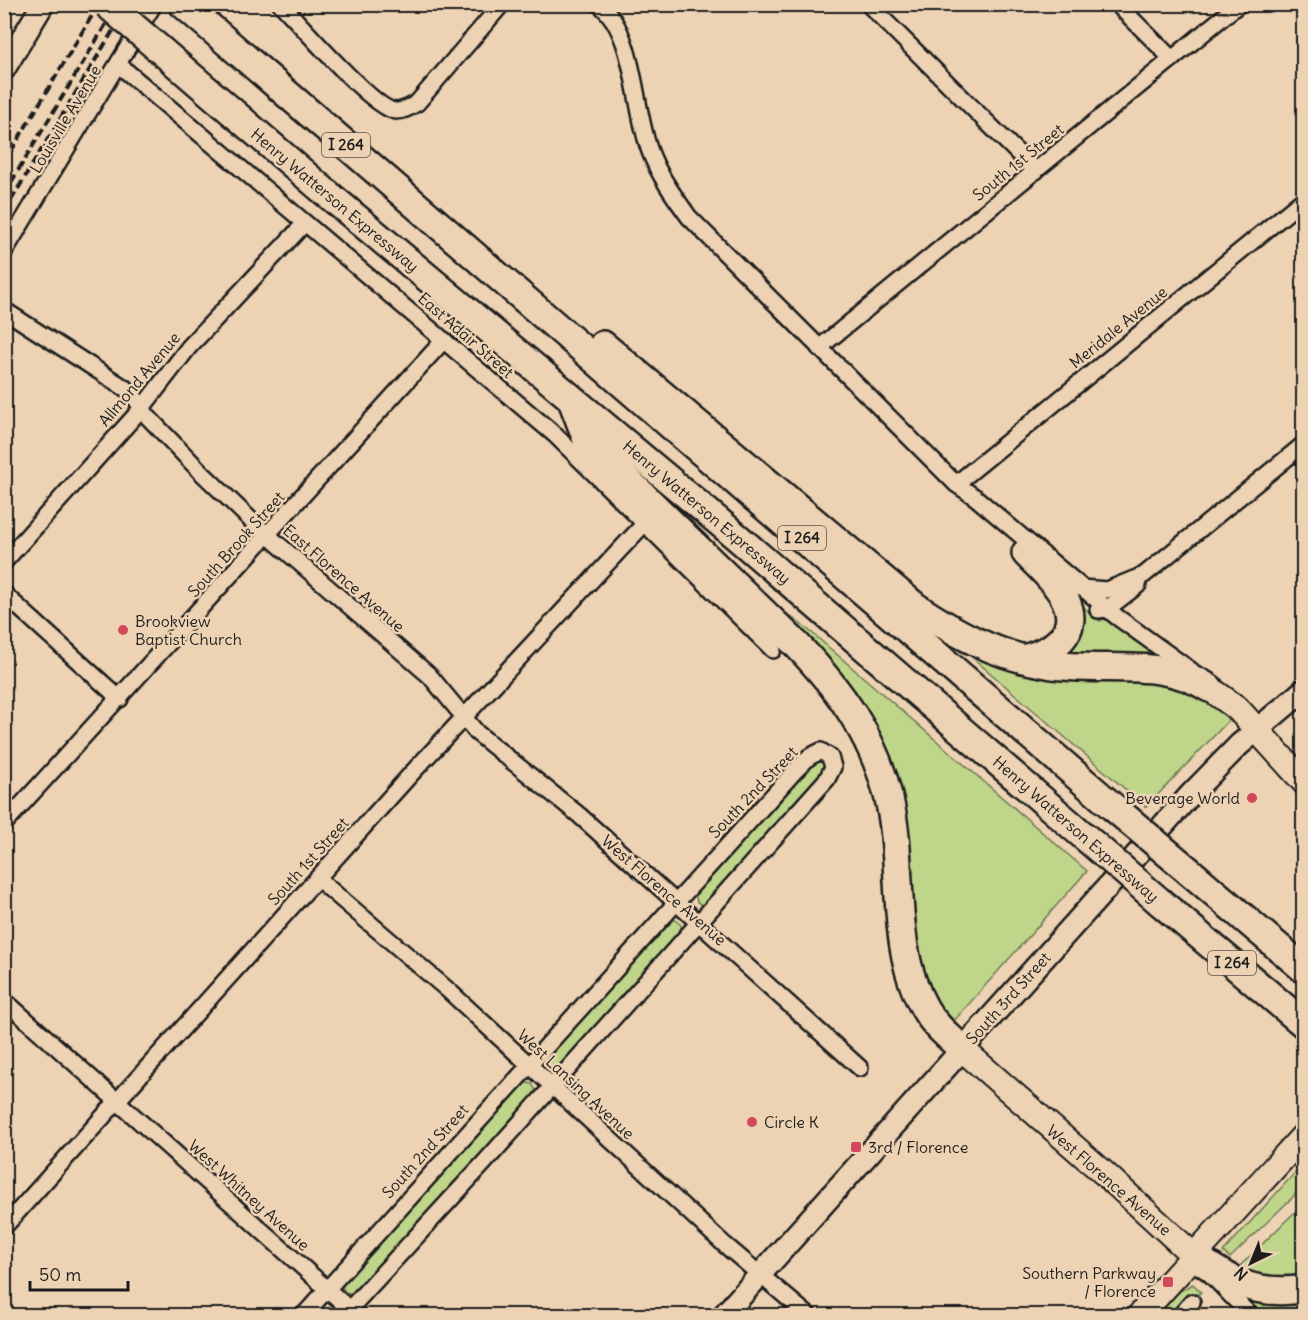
<svg xmlns="http://www.w3.org/2000/svg" width="1308" height="1320" font-family="Delius,sans-serif">
  <style>
    .green { fill: #bfd58a; stroke: #6e7853; stroke-width: 1.5 }
    .lines { fill: none; stroke-linecap: round; stroke-linejoin: round }
    .street-casing { stroke: #1c1c1c; stroke-width: 20 }
    .secondary-casing { stroke: #1c1c1c; stroke-width: 26 }
    .primary-casing { stroke: #1c1c1c; stroke-width: 28 }
    .highway-casing { stroke: #1c1c1c; stroke-width: 32 }
    .street { stroke: #edd3b4; stroke-width: 15 }
    .secondary { stroke: #edd3b4; stroke-width: 21 }
    .primary { stroke: #edd3b4; stroke-width: 24 }
    .highway { stroke: #edd3b4; stroke-width: 27 }
    .rail { stroke: #1c1c1c; stroke-width: 4; stroke-dasharray: 9 4.5; stroke-linecap: butt }
    .highway-bridge-casing { stroke: #1c1c1c; stroke-width: 32; stroke-linecap: butt }
    .highway-bridge { stroke: #edd3b4; stroke-width: 27 }
    .poi-dot { fill: #d1495b; stroke: #edd3b4; stroke-width: 2 }
    .labels { text-anchor: middle; stroke-width: 5; stroke-linejoin: round; paint-order: stroke }
    .shield { fill: #edd3b4; stroke: #5b534a; stroke-width: 1.5 }
    .shield-label { font-size: 15px; font-weight: bold; fill: #1c1c1c }
    .street-label { font-size: 16px; fill: #1c1c1c; stroke: #edd3b4 }
    .poi-label { font-size: 16px; fill: #1c1c1c; stroke: #edd3b4; text-anchor: start }
  </style>
  <rect width="100%" height="100%" fill="#edd3b4"/>
  <filter id="ink" filterUnits="userSpaceOnUse"><feTurbulence type="fractalNoise" baseFrequency=".0167" numOctaves="2"/><feDisplacementMap in="SourceGraphic" scale="12" xChannelSelector="R" yChannelSelector="G"/><feConvolveMatrix kernelMatrix="1 2 1 2 8 2 1 2 1" color-interpolation-filters="sRGB"/></filter>
  <g filter="url(#ink)">
    <g class="green">
      <polygon points="761,594 811,632 1087,871 952,1023 945,1021 917,962 900,810"/>
      <polygon points="1080,604 1100,621 1106,618 1148,649 1149,655 1064,653"/>
      <polygon points="948,641 1142,678 1201,695 1231,718 1146,807 967,653 963,654"/>
      <polygon points="816,760 825,763 824,770 707,903 702,905 697,902 695,893 702,883 796,777"/>
      <polygon points="675,920 681,925 681,934 560,1069 549,1068 545,1056 665,921"/>
      <polygon points="522,1082 532,1084 536,1091 535,1098 357,1295 345,1292 341,1284"/>
      <polygon points="1303,1164 1303,1181 1294,1196 1230,1258 1223,1252"/>
      <polygon points="1303,1204 1303,1281 1276,1280 1237,1269"/>
      <polygon points="1193,1284 1201,1292 1193,1300 1187,1295 1169,1315 1157,1316 1180,1291"/>
      <polygon points="1244,1300 1265,1305 1303,1304 1303,1315 1258,1315"/>
    </g>
    <g class="lines">
      <g class="street-casing">
        <g id="street">
          <path d="M281,4C299,23 375,111 396,111C404,111 410,107 417,103L502,4"/>
          <path d="M599,4C637,34 633,110 651,154C660,177 674,196 689,217L956,484L975,497L1117,617L1192,671"/>
          <polyline points="868,4 1036,171"/>
          <polyline points="1117,4 1172,59"/>
          <polyline points="119,65 554,434 773,650"/>
          <polyline points="4,252 154,4"/>
          <polyline points="4,310 131,392 148,417 201,472 256,525 430,676 477,733 579,815 860,1068"/>
          <polyline points="819,348 1239,4"/>
          <polyline points="956,484 1304,199"/>
          <polyline points="4,562 142,408 189,347 305,223"/>
          <polyline points="1081,588 1107,590 1144,575 1304,444"/>
          <polyline points="4,594 120,699"/>
          <polyline points="1098,610 1107,609 1138,585"/>
          <polyline points="4,824 444,340"/>
          <polyline points="318,879 449,991 725,1245 809,1316"/>
          <polyline points="4,1000 355,1314"/>
          <polyline points="4,1227 411,774 644,524"/>
          <polyline points="1211,1275 1251,1316"/>
          <polyline points="303,1316 794,772 809,757 821,751 830,757 833,767 827,779 484,1163 343,1316"/>
          <polyline points="1180,1316 1192,1302"/>
        </g>
      </g>
      <g class="secondary-casing">
        <g id="secondary">
          <polyline points="4,69 43,4"/>
          <polyline points="723,1316 1192,793 1239,745 1304,690"/>
        </g>
      </g>
      <g class="primary-casing">
        <g id="primary">
          <polyline points="1209,688 1237,708 1304,782"/>
          <polyline points="962,1049 1105,1174 1193,1255"/>
          <polyline points="1139,1316 1304,1135"/>
        </g>
      </g>
      <g class="highway-casing">
        <g id="highway">
          <polyline points="183,4 1113,807"/>
          <polyline points="324,191 737,537 1085,837"/>
          <path d="M603,345L916,607C956,634 998,656 1047,664C1100,674 1161,656 1209,688"/>
          <path d="M572,400L588,442L797,645C841,691 874,737 889,799C905,867 889,947 925,1009C934,1025 949,1037 962,1049"/>
          <path d="M1023,659C1052,652 1082,633 1065,599C1057,582 1039,567 1026,553"/>
          <polyline points="1189,871 1304,969"/>
          <polyline points="1160,902 1304,1024"/>
          <path d="M1193,1255C1232,1282 1254,1296 1304,1289"/>
        </g>
      </g>
      <use href="#street" class="street"/>
      <use href="#secondary" class="secondary"/>
      <use href="#primary" class="primary"/>
      <use href="#highway" class="highway"/>
      <g class="rail">
        <polyline points="4,163 99,4"/>
        <polyline points="4,194 118,4"/>
        <polyline points="4,212 129,4"/>
      </g>
      <g class="highway-bridge-casing">
        <g id="highway-bridge">
          <polyline points="107,4 324,191"/>
          <polyline points="1113,807 1189,871"/>
          <polyline points="1085,837 1160,902"/>
        </g>
      </g>
      <use href="#highway-bridge" class="highway-bridge"/>
    </g>
  </g>
  <g class="poi-dot">
    <circle cx="123" cy="630" r="6"/>
    <circle cx="1252" cy="798" r="6"/>
    <circle cx="752" cy="1122" r="6"/>
    <rect x="850" y="1141" width="12" height="12" rx="3"/>
    <rect x="1162" y="1276" width="12" height="12" rx="3"/>
  </g>
  <g class="labels">
    <g class="shield">
      <rect x="322" y="133" width="48" height="24" rx="4.5"/>
      <rect x="778" y="526" width="48" height="24" rx="4.5"/>
      <rect x="1208" y="951" width="48" height="24" rx="4.5"/>
    </g>
    <g class="shield-label">
      <text x="346" y="150">I 264</text>
      <text x="802" y="543">I 264</text>
      <text x="1232" y="968">I 264</text>
    </g>
    <g class="street-label">
      <text transform="translate(65 119) rotate(-59)" y="6">Louisville Avenue</text>
      <text transform="translate(1018 162) rotate(-39)" y="6">South 1st Street</text>
      <text transform="translate(335 200) rotate(40)" y="6">Henry Watterson Expressway</text>
      <text transform="translate(1118 327) rotate(-39)" y="6">Meridale Avenue</text>
      <text transform="translate(466 335) rotate(41)" y="6">East Adair Street</text>
      <text transform="translate(139 379) rotate(-50)" y="6">Allmond Avenue</text>
      <text transform="translate(707 512) rotate(40)" y="6">Henry Watterson Expressway</text>
      <text transform="translate(236 544) rotate(-48)" y="6">South Brook Street</text>
      <text transform="translate(344 578) rotate(41)" y="6">East Florence Avenue</text>
      <text transform="translate(753 792) rotate(-46)" y="6">South 2nd Street</text>
      <text transform="translate(1076 829) rotate(41)" y="6">Henry Watterson Expressway</text>
      <text transform="translate(308 861) rotate(-48)" y="6">South 1st Street</text>
      <text transform="translate(664 890) rotate(41)" y="6">West Florence Avenue</text>
      <text transform="translate(1008 998) rotate(-48)" y="6">South 3rd Street</text>
      <text transform="translate(576 1084) rotate(43)" y="6">West Lansing Avenue</text>
      <text transform="translate(425 1151) rotate(-48)" y="6">South 2nd Street</text>
      <text transform="translate(1109 1180) rotate(41)" y="6">West Florence Avenue</text>
      <text transform="translate(249 1195) rotate(42)" y="6">West Whitney Avenue</text>
    </g>
    <g class="poi-label">
      <text x="135" y="627">Brookview<tspan x="135" dy="18">Baptist Church</tspan></text>
      <text x="1240" y="804" text-anchor="end">Beverage World</text>
      <text x="764" y="1128">Circle K</text>
      <text x="868" y="1153">3rd / Florence</text>
      <text x="1156" y="1279" text-anchor="end">Southern Parkway<tspan x="1156" dy="18">/ Florence</tspan></text>
    </g>
  </g>
  <rect width="1308" height="1320" fill="none" stroke="#edd3b4" stroke-width="24"/>
  <rect x="12" y="12" width="1284" height="1296" fill="none" stroke="#1c1c1c" stroke-width="2" filter="url(#ink)"/>
  <g transform="translate(1251 1263) rotate(223)" stroke="#edd3b4" stroke-width="4.5" paint-order="stroke">
  <path d="M0-4.5L10 22L0 15L-10 22Z" fill="#1c1c1c"/>
  <text y="-9" font-size="16" font-weight="bold" text-anchor="middle" fill="#1c1c1c">N</text>
  </g>
  <path d="M30 1281v9h98v-9" fill="none" stroke="#1c1c1c" stroke-width="3"/>
  <text x="39" y="1281" font-size="18" fill="#1c1c1c" stroke="#edd3b4" stroke-width="4.5" paint-order="stroke">50 m</text>
</svg>
